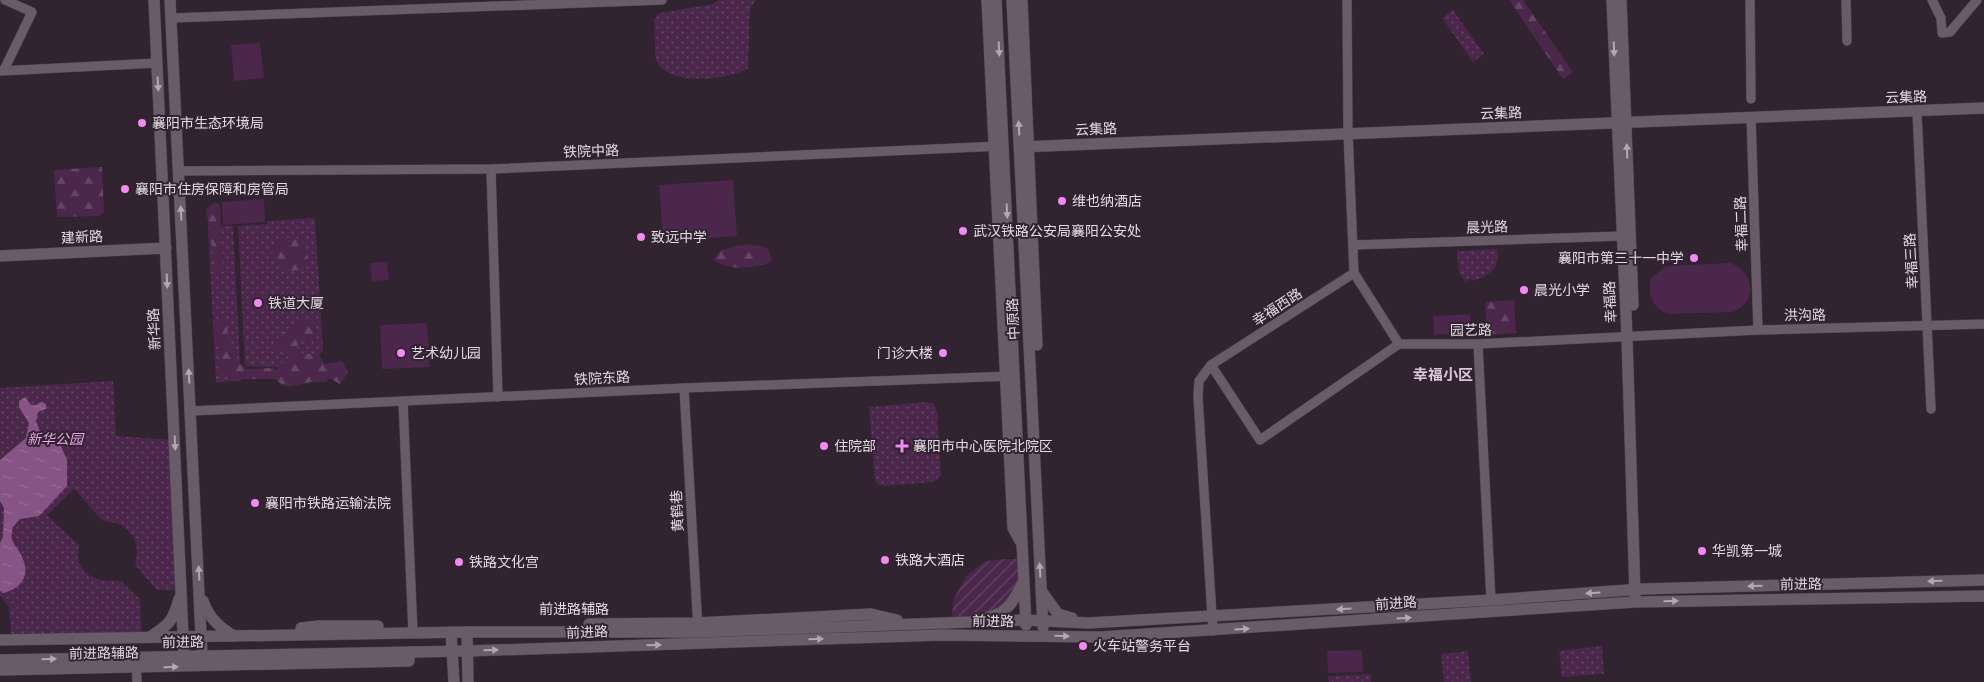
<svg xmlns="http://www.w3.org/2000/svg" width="1984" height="682" font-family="Merriweather,'Noto Sans SC',serif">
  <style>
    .grass { fill: url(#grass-dots) }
    .forest { fill: url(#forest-firs) }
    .garden { fill: url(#garden-furrows) }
    .pitch { fill: #4b274c }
    .water { fill: url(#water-ripples) }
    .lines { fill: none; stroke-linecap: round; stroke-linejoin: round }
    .street-casing { stroke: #4d414d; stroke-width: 10 }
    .secondary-casing { stroke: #4d414d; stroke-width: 12 }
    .street { stroke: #6a5b69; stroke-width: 9 }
    .secondary { stroke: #6a5b69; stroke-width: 11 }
    .oneway { fill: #b2a7b2 }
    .poi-dot { fill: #f28af3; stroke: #312330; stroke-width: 2 }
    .labels { text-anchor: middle; stroke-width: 4; stroke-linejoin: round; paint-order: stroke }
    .street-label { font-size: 14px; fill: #e2d9e2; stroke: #312330 }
    .poi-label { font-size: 14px; fill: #e2d9e2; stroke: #312330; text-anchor: start }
    .park-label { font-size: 14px; font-style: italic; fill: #eca5ec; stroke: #312330 }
    .neighbourhood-label { font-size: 15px; font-weight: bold; fill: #d9c8d9; stroke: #312330 }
  </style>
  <defs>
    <pattern id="grass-dots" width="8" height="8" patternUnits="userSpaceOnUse" patternTransform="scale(1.25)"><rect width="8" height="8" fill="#4b274c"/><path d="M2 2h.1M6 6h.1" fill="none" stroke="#654666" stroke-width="1.8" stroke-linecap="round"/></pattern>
    <pattern id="forest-firs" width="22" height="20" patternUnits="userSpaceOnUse" patternTransform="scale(1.25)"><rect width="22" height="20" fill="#4b274c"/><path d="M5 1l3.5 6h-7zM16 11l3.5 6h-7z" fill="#654666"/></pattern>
    <pattern id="garden-furrows" width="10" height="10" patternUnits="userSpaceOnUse" patternTransform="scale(1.25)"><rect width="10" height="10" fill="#4b274c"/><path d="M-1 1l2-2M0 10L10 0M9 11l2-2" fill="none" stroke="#654666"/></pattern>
    <pattern id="water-ripples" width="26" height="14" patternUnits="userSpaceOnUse" patternTransform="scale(1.25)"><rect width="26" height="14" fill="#865586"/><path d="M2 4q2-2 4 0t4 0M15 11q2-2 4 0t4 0" fill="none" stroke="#976d97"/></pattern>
  </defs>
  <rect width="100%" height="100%" fill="#312330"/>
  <g class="grass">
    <path d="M718,0H756L750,8L748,69C728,79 670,87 657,62C654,56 655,28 654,19L660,13L714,4Z"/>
    <polygon points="1453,10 1484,54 1473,62 1442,18"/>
    <path d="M315,218L323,351C299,372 274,366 245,366L238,226L267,224V221Z"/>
    <polygon points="233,226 241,381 216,382 208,227"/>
    <path d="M1497,249C1500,269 1491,273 1475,281L1470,279L1466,282L1459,272L1457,251Z"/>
    <path d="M113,381L116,436L175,440L182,590H157L135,565C140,548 135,529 116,523C112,522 108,523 104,521C93,513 84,498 74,489L47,515L79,545C73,575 96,582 121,581L140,599L142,638L12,640L9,607L0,596V388Z"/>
    <polygon points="927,402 934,404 937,411 941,475 934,482 883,486 877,484 875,480 869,407"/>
    <polygon points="1602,646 1604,674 1562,677 1559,651"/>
    <polygon points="1468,651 1471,682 1444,682 1441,654"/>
    <polygon points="1371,674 1371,682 1329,682 1328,676"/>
  </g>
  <g class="forest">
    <polygon points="1509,0 1523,0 1573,72 1563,79"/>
    <polygon points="102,167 104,212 99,216 57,217 54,170"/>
    <polygon points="215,202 220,205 223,272 218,272 213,255 206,209"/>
    <polygon points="287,238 302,239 307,252 308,265 302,270 286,271 272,253 276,240"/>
    <path d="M748,244L768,248L772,259L770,263C750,268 730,272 713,259L721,250Z"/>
    <polygon points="1514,300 1516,333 1487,335 1485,302"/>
    <path d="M308,318L313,320L314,333L310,339H304L298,343L297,350L292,354H281L275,349C276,331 294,325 308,318Z"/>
    <polygon points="219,319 226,324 229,337 227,341 231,344 238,361 246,369 272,368 277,370 285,359 305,354 319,354 324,364 342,361 348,373 340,384 329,378 326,382 311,382 288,387 282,385 276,379 222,379 218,371 221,355 215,337 215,322"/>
  </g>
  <polygon class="garden" points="1005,559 1022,559 1023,581 1000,615 952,621 953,600 966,576 986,561"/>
  <g class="pitch">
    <polygon points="260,43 264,78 234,81 231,45"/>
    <polygon points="733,180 737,236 663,242 659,185"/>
    <polygon points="264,199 265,222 223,225 222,202"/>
    <polygon points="387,262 389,280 372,281 370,263"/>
    <path d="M1731,263C1755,272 1758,303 1732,312L1668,314C1652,308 1647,293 1651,278L1666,266Z"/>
    <polygon points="1470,314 1471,333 1434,335 1433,316"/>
    <polygon points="427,323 430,367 382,369 380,325"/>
    <polygon points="1362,650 1363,672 1328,673 1327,651"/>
  </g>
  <path class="water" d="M25,397L31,405H36L41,402L46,404V409L38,412L36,421L42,437L61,446L67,460V486L39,516L20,519L13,527C12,530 11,535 12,539C13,544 18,549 20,553C31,572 25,587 4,593L0,591V543L3,537L4,508L0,501V460L26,438L29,423L19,407V401Z"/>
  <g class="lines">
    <g class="street-casing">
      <g id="street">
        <polyline points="1750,0 1751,99"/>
        <polyline points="1846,0 1847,41"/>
        <polyline points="1932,0 1941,18 1942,33 1950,32 1977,0"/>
        <polyline points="171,18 662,0"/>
        <polyline points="4,70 32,12 5,0"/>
        <polyline points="0,71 157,63"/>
        <polyline points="1917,112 1931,409"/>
        <polyline points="1751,117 1758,330"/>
        <polyline points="491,169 498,397"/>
        <polyline points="179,171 491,169 1001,146"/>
        <polyline points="1353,245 1622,236"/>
        <polyline points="1354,273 1399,344 1478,344 1758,330 1984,324"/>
        <polyline points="1478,344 1491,600"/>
        <polyline points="1211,365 1260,440 1399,344"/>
        <polyline points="684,388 698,629"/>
        <polyline points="403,401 413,633"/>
        <polyline points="191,411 684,388 1012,376"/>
        <polyline points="1213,631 1198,397 1199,381 1211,365 1354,273 1348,133 1347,0"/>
        <polyline points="136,662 137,682"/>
      </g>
    </g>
    <g class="secondary-casing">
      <g id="secondary">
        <polyline points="154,0 184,657"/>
        <polyline points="170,0 202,656"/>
        <polyline points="987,0 1013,528 1020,541"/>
        <polyline points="996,0 1026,625"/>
        <polyline points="1012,0 1043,627"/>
        <polyline points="1022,0 1037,345"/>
        <polyline points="1612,0 1627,337 1635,595"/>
        <polyline points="1621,0 1633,305"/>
        <polyline points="1020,147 1984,108"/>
        <polyline points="0,256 166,248"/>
        <polyline points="1042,592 1058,614 1072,618"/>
        <path d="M203,601C209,618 219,627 234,636"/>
        <path d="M989,617C1008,613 1015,599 1023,582"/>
        <polyline points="589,624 697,623 871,614 897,620"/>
        <polyline points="301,628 319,626 378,626"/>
        <polyline points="451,632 454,682"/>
        <polyline points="467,632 468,682"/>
        <path d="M150,637C169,625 173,621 179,599"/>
        <polyline points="0,640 467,632 698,632 1025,620 1088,623 1491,600 1642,589 1984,580"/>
        <polyline points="0,660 468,651 942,635 1101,637 1635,602 1984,596"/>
        <polyline points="0,670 409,661 409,652"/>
      </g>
    </g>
    <use href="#street" class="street"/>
    <use href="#secondary" class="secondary"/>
  </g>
  <defs><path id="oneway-solid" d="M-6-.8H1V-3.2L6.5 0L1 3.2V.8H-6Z" transform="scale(1.25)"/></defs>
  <g class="oneway">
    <use href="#oneway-solid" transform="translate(999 49) rotate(87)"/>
    <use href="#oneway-solid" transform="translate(1614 49) rotate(88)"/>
    <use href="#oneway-solid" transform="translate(158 84) rotate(87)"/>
    <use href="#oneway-solid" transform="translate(1019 128) rotate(-93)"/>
    <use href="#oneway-solid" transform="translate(1627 151) rotate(-92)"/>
    <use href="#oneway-solid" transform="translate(1007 211) rotate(87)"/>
    <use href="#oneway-solid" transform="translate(181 213) rotate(-93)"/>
    <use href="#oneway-solid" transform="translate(167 281) rotate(87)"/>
    <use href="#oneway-solid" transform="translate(189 376) rotate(-93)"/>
    <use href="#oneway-solid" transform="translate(175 443) rotate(87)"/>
    <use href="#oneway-solid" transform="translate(1040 570) rotate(-93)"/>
    <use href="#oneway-solid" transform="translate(199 573) rotate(-93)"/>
    <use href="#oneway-solid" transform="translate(1935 581) rotate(178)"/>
    <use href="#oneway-solid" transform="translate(1755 586) rotate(178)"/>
    <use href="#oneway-solid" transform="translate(1593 593) rotate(176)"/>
    <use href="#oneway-solid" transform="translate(1671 601) rotate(-1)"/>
    <use href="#oneway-solid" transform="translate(1344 609) rotate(177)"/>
    <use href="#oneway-solid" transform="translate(1404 618) rotate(-4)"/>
    <use href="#oneway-solid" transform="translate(1242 629) rotate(-4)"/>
    <use href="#oneway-solid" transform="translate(1062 636) rotate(1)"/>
    <use href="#oneway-solid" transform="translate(816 639) rotate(-2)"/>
    <use href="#oneway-solid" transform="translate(654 645) rotate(-2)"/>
    <use href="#oneway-solid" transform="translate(491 650) rotate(-2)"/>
    <use href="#oneway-solid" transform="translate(49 659) rotate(-1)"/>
    <use href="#oneway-solid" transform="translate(171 667) rotate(-1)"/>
  </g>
  <g class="poi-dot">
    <circle cx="142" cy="123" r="5"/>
    <circle cx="125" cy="189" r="5"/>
    <circle cx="1062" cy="201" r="5"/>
    <circle cx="963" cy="231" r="5"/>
    <circle cx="641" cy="237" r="5"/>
    <circle cx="1694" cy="258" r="5"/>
    <circle cx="1524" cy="290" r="5"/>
    <circle cx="258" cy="303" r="5"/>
    <circle cx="401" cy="353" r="5"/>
    <circle cx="943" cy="353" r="5"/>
    <circle cx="824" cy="446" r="5"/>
    <path d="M899.5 438.5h5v5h5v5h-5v5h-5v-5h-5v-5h5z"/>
    <circle cx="255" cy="503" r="5"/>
    <circle cx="1702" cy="551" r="5"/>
    <circle cx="885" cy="560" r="5"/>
    <circle cx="459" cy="562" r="5"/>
    <circle cx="1083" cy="646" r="5"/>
  </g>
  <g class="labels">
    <g class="street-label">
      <text transform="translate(1906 97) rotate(-2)" y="5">云集路</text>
      <text transform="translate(1501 113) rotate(-2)" y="5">云集路</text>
      <text transform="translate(1096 129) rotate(-3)" y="5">云集路</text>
      <text transform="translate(591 151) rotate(-2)" y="5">铁院中路</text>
      <text transform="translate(1741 224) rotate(-92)" y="5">幸福二路</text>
      <text transform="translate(1487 227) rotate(-2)" y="5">晨光路</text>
      <text transform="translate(82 237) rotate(-3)" y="5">建新路</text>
      <text transform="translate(1911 261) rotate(-93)" y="5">幸福三路</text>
      <text transform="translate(1610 302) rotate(-93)" y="5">幸福路</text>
      <text transform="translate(1277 307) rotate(-33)" y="5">幸福西路</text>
      <text transform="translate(1805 315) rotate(-1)" y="5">洪沟路</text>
      <text transform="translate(1013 319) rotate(-93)" y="5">中原路</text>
      <text transform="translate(154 329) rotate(-93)" y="5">新华路</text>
      <text transform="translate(1471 330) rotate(-1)" y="5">园艺路</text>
      <text transform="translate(602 378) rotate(-3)" y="5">铁院东路</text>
      <text transform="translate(677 511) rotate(-93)" y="5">黄鹤巷</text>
      <text transform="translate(1801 584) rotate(-1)" y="5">前进路</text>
      <text transform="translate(1396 603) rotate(-4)" y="5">前进路</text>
      <text x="574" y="614">前进路辅路</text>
      <text transform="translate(993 621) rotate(1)" y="5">前进路</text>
      <text transform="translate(587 632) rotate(-2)" y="5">前进路</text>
      <text transform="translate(183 642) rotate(-1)" y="5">前进路</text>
      <text transform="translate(104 653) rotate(-1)" y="5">前进路辅路</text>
    </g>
    <g class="poi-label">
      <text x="152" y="128">襄阳市生态环境局</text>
      <text x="135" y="194">襄阳市住房保障和房管局</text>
      <text x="1072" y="206">维也纳酒店</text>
      <text x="973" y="236">武汉铁路公安局襄阳公安处</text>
      <text x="651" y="242">致远中学</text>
      <text x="1684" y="263" text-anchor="end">襄阳市第三十一中学</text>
      <text x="1534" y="295">晨光小学</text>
      <text x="268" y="308">铁道大厦</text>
      <text x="411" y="358">艺术幼儿园</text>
      <text x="933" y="358" text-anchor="end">门诊大楼</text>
      <text x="834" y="451">住院部</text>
      <text x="913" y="451">襄阳市中心医院北院区</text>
      <text x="265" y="508">襄阳市铁路运输法院</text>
      <text x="1712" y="556">华凯第一城</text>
      <text x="895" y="565">铁路大酒店</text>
      <text x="469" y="567">铁路文化宫</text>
      <text x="1093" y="651">火车站警务平台</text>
    </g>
    <g class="park-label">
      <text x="55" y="444">新华公园</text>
    </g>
    <g class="neighbourhood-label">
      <text x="1443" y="380">幸福小区</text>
    </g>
  </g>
</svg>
